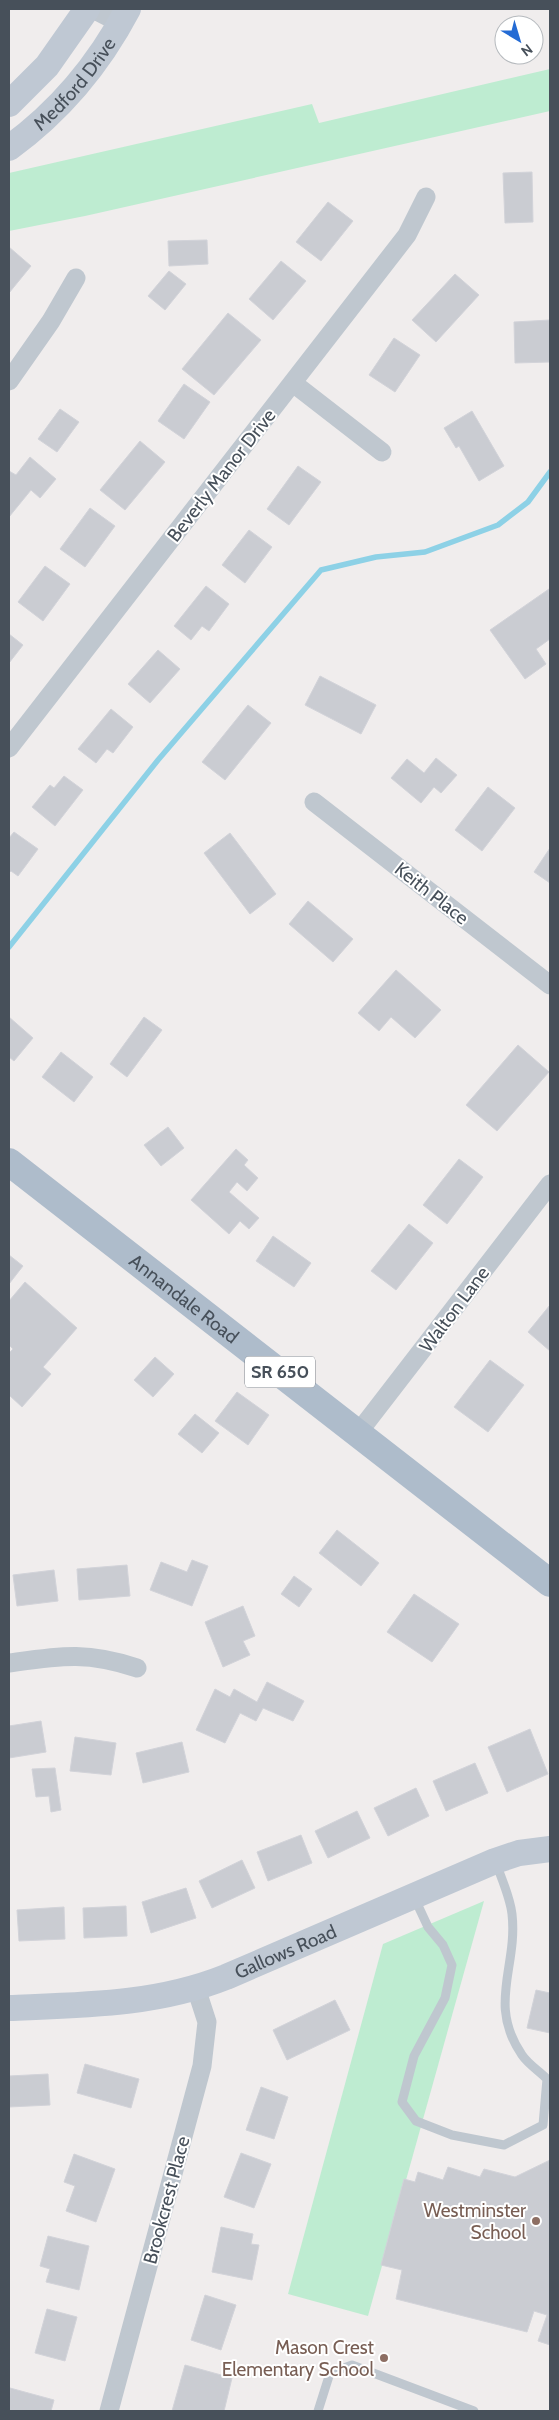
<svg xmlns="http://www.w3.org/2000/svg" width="559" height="2420" font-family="Cabin,sans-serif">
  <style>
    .green { fill: #beecd1 }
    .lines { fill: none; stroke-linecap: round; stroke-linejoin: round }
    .stream { stroke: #8dd1e6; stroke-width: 5.5 }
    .building { fill: #caccd2; stroke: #d2d3d9 }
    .lane { stroke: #bfc7cf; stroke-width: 9 }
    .street { stroke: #bfc7cf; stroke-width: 19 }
    .secondary { stroke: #bfc8d3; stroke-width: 26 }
    .primary { stroke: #aebccb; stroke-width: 28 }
    .education-dot { fill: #8d6e63; stroke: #fff; stroke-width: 2 }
    .labels { text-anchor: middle; stroke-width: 4; stroke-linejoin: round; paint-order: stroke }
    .shield { fill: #fff; stroke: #7e848c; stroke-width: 1 }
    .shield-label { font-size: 18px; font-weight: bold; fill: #47505a }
    .street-label { font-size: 19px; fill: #47505a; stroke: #fff }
    .education-label { font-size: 19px; fill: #785e54; stroke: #fff; text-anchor: end }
  </style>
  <rect width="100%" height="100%" fill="#f0eded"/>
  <g class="green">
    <polygon points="550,69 550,111 85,216 9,231 9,173 312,104 319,123"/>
    <polygon points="484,1901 368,2316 288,2294 383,1944"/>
  </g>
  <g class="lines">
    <polyline class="stream" points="9,947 158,760 321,570 376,557 425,552 498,525 528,502 550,472"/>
  </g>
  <g class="building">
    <polygon points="532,172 533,222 505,223 503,173"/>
    <polygon points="328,202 353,221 321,261 296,242"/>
    <polygon points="207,240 208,264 169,266 168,241"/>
    <polygon points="9,247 31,266 9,293"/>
    <polygon points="281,261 306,281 273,320 249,299"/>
    <polygon points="169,271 186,284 165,310 148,296"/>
    <polygon points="455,274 479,295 436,342 412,320"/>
    <polygon points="228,313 261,340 214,395 182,369"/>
    <polygon points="550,320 550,362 515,363 514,322"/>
    <polygon points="394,338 420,355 395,392 369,375"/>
    <polygon points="184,384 210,402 184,439 158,421"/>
    <polygon points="60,409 79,422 57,452 38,439"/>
    <polygon points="472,411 504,466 479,481 459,446 456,448 444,428"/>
    <polygon points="140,441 165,462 125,510 100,490"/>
    <polygon points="30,457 56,479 40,498 31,490 9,517 9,471 16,475"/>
    <polygon points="298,466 321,482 289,525 267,509"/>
    <polygon points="90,508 115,526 85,567 60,549"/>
    <polygon points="249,530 272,547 245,583 222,565"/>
    <polygon points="45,566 70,584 43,621 18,602"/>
    <polygon points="206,586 229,604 209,631 202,626 191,640 174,626"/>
    <polygon points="549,589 550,639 536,649 546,664 525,679 490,630"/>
    <polygon points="9,634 23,645 9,663"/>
    <polygon points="158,650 180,669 150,703 128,684"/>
    <polygon points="320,676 376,705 361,734 305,705"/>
    <polygon points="248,705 271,723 225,780 202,762"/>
    <polygon points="111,709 133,727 113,753 107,749 96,763 78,749"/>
    <polygon points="436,758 457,775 441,793 434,787 421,803 391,778 407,759 424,773"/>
    <polygon points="64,776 83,790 55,826 32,807 50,785 54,788"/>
    <polygon points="488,787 515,808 482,851 455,830"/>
    <polygon points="14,832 38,849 18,876 11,871 9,873 9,838"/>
    <polygon points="230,833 276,894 250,914 204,853"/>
    <polygon points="550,848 550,883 534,872"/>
    <polygon points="308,901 353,939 333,962 289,924"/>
    <polygon points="396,970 441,1010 415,1038 391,1017 379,1031 358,1013"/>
    <polygon points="9,1017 33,1038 14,1061 9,1057"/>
    <polygon points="144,1017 162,1030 127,1077 110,1064"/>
    <polygon points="518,1045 549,1072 497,1131 466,1105"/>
    <polygon points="61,1052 93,1077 74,1102 42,1077"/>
    <polygon points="168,1127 184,1148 161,1166 144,1145"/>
    <polygon points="236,1149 248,1160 244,1165 258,1178 247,1191 237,1182 229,1192 259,1218 249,1229 240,1221 229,1234 191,1200"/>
    <polygon points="459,1159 483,1177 447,1224 423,1205"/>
    <polygon points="409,1224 433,1243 396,1290 371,1271"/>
    <polygon points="273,1236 311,1263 294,1287 256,1261"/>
    <polygon points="9,1255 23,1266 9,1284"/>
    <polygon points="25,1282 77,1328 43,1367 51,1374 22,1407 9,1395 9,1353 13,1349 9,1345 9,1301"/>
    <polygon points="550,1305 550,1351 528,1332"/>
    <polygon points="155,1357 174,1374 153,1397 134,1380"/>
    <polygon points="490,1360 524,1385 488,1432 454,1407"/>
    <polygon points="237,1392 269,1415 248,1445 215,1421"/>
    <polygon points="195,1414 219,1433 202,1453 178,1434"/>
    <polygon points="337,1530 379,1563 361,1586 319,1553"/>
    <polygon points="192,1560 208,1566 192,1606 150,1590 161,1562 187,1572"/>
    <polygon points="127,1565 130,1596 79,1600 77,1569"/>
    <polygon points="54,1570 58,1601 17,1606 13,1575"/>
    <polygon points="294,1576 312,1589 299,1607 281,1594"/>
    <polygon points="414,1594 459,1624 432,1662 387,1632"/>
    <polygon points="243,1606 255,1636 243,1641 250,1655 223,1667 205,1622"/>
    <polygon points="267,1682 304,1701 293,1721 263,1708 256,1721 240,1713 225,1743 196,1730 215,1689 230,1697 234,1689 257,1702"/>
    <polygon points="41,1721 46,1752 9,1758 9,1726"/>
    <polygon points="530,1729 548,1774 507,1792 488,1747"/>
    <polygon points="75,1737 116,1743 111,1775 70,1771"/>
    <polygon points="182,1742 189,1772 143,1783 136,1753"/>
    <polygon points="475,1763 488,1793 446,1811 433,1781"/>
    <polygon points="55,1768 61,1810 51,1812 49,1796 36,1797 32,1769"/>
    <polygon points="416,1788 429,1816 388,1836 374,1808"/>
    <polygon points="357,1811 370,1838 328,1858 315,1831"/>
    <polygon points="301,1835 312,1863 268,1881 257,1852"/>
    <polygon points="242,1860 255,1888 212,1908 199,1881"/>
    <polygon points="186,1888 196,1918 151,1933 142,1902"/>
    <polygon points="126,1906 127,1936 84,1938 83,1908"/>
    <polygon points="64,1907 65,1939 19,1941 17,1910"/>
    <polygon points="536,1990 550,1993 550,2033 527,2028"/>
    <polygon points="335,2000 350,2030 287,2060 273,2030"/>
    <polygon points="85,2064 139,2079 131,2108 77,2093"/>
    <polygon points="48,2074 50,2105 9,2107 9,2076"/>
    <polygon points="261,2087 288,2097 274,2139 246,2130"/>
    <polygon points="241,2153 271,2164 254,2208 224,2197"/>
    <polygon points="74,2154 115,2169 96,2222 66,2211 75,2186 64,2182"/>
    <polygon points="550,2160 550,2345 538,2341 547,2315 534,2311 527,2332 396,2299 402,2270 381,2265 404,2179 415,2182 418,2172 443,2180 448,2167 480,2177 484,2169 515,2177"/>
    <polygon points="221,2227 253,2234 251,2244 259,2245 252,2280 212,2272"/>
    <polygon points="48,2236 89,2246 79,2290 46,2282 50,2269 40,2266"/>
    <polygon points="205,2295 236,2305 221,2350 191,2340"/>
    <polygon points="47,2309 77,2317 65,2361 35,2353"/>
    <polygon points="185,2365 232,2378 224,2411 172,2411"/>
    <polygon points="10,2388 54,2400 51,2411 9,2411"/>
  </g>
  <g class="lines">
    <g class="lane">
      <path d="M414,1897L428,1927L443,1945L452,1965L445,1998L414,2056L402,2102L416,2121L452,2135L504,2145L543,2125L547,2079C539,2071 528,2064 522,2055C487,2004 518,1967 512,1914C510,1897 502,1880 496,1863"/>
      <polyline points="318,2411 330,2373 352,2365 474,2411"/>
    </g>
    <g class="street">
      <polyline points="93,9 120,23"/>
      <polyline points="9,381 51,321 76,278"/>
      <polyline points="293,383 382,452"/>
      <polyline points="9,748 407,235 426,197"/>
      <polyline points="314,802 550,985"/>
      <polyline points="358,1433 550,1184"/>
      <path d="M9,1663C60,1656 86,1651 137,1668"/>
      <polyline points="109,2411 202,2066 207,2022 196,1988"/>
    </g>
    <g class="secondary">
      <polyline points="9,104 47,66 87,9"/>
      <path id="s1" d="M9,148C60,111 99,64 128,9"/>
      <path id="s2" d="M9,2008C83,2005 156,2005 226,1977L495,1861L519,1853L550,1849"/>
    </g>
    <path class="primary" id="s3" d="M9,1162L550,1583"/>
  </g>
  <g class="education-dot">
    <circle cx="536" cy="2221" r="5"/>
    <circle cx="384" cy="2358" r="5"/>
  </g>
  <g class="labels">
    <rect class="shield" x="245" y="1356.5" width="70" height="31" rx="4"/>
    <g class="shield-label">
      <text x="280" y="1378">SR 650</text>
    </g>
    <g class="street-label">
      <text dy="7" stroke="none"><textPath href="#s1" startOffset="92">Medford Drive</textPath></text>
      <text transform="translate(221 475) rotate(-52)" y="7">Beverly Manor Drive</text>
      <text transform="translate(432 893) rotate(38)" y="7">Keith Place</text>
      <text dy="7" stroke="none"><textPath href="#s3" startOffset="222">Annandale Road</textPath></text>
      <text transform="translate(454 1309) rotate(-53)" y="7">Walton Lane</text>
      <text dy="7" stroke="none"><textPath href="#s2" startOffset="285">Gallows Road</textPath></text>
      <text transform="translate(166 2200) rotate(-75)" y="7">Brookcrest Place</text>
    </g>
    <g class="education-label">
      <text x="526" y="2217">Westminster<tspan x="526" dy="22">School</tspan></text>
      <text x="374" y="2354">Mason Crest<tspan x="374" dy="22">Elementary School</tspan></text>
    </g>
  </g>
  <rect width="559" height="2420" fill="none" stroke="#47505a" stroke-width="20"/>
  <g transform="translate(519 40) rotate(142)"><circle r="24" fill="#ffffff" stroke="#b5b9bd"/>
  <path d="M0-4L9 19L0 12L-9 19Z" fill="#246bd4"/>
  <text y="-8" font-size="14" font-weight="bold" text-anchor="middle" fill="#47505a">N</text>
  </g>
</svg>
